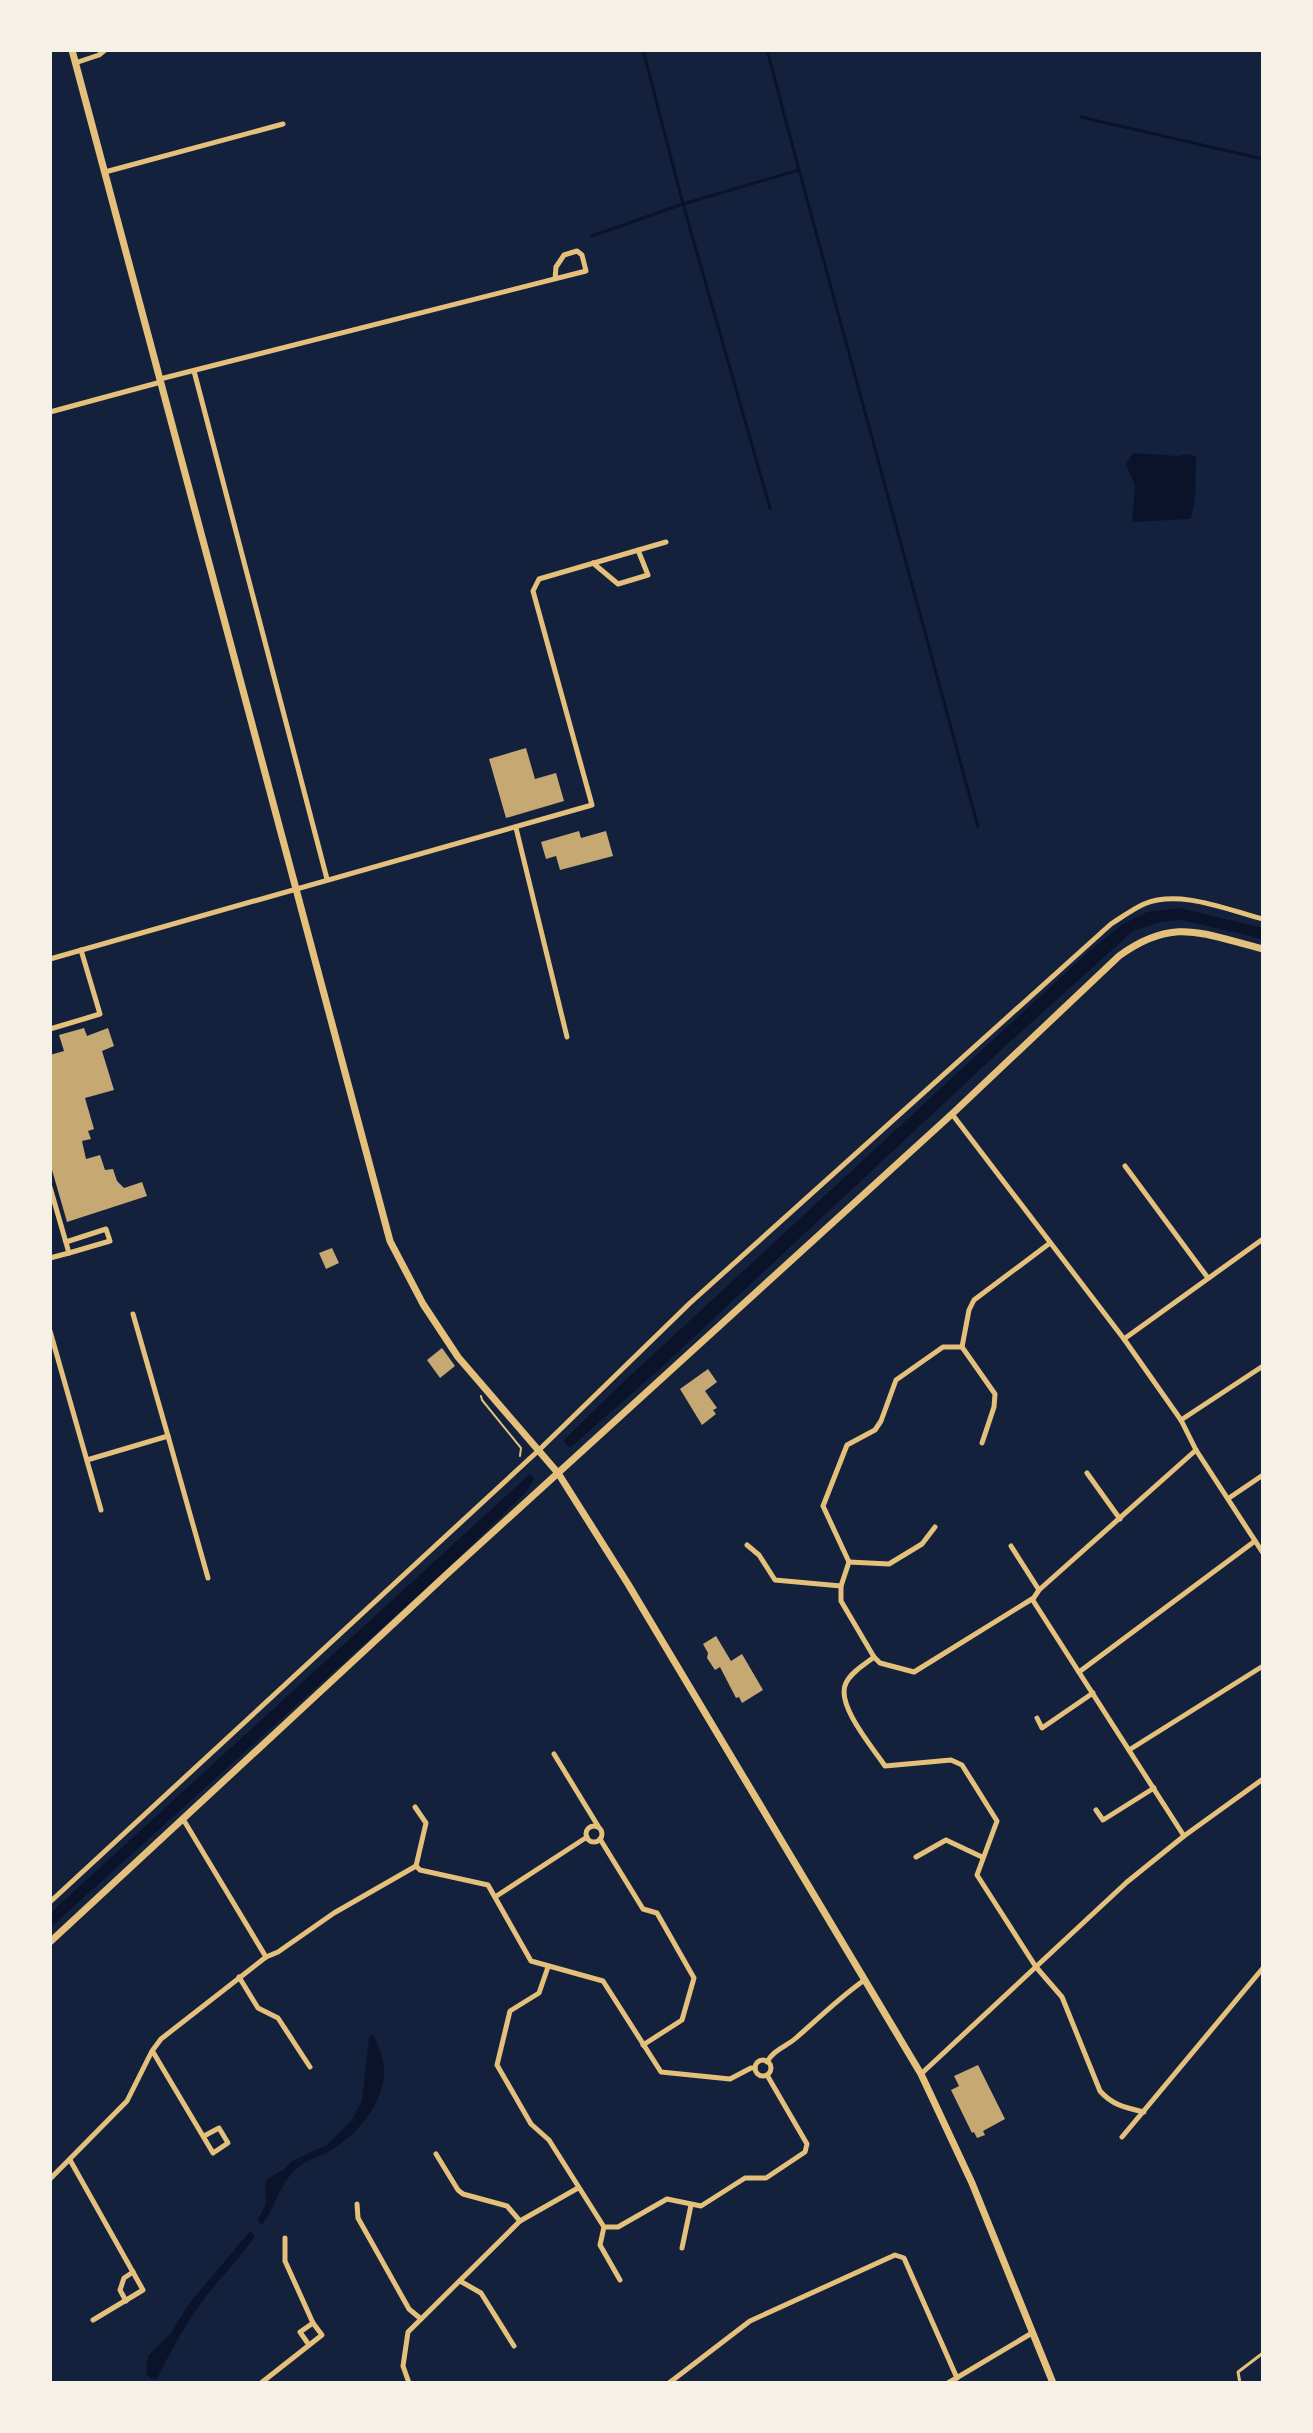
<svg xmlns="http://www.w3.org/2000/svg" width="1313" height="2433" font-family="'Fira Sans',sans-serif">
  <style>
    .water { fill: #0b132b }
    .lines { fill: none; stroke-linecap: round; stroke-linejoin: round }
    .stream { stroke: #0b132b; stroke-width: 3 }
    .building { fill: #c6a872 }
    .path { stroke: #e5c07b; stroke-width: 2 }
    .service { stroke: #e5c07b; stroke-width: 3 }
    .minor { stroke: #e5c07b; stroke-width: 5 }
    .tertiary { stroke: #e5c07b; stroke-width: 7 }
    .secondary { stroke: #e5c07b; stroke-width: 7 }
  </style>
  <rect width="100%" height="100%" fill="#14213d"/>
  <g class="water">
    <polygon points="1133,453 1177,456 1189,454 1196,457 1195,499 1191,519 1132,522 1135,486 1126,464"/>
    <polygon points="1180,908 1263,928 1263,939 1181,920 1160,922 1133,931 1002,1049 663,1366 570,1448 563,1441 618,1387 1087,953 1123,924 1147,912"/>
    <polygon points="530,1474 534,1479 526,1492 446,1570 50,1928 50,1914 59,1905"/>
    <path d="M373,2034C379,2047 386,2061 384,2076C382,2105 356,2135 332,2150C319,2157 305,2160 294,2171C279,2186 275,2207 263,2224L259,2223L258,2219L266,2204L265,2187L267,2179L283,2170L292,2161L327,2145L351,2121L362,2101L369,2038Z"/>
    <path d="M250,2231L255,2236C238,2262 214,2283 197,2309C182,2331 169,2354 157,2379H152L146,2374L148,2356L171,2333L188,2305Z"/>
  </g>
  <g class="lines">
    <g class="stream">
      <polyline points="643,50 683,204 770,508"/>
      <polyline points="767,50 799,170"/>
      <polyline points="1081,117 1263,159"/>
      <polyline points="592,236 683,204 799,170 978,827"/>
    </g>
  </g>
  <g class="building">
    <polygon points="526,748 535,779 556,773 564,801 506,818 489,759"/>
    <polygon points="579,831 581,838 606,831 613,856 560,870 556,856 546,859 541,842"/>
    <polygon points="84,1028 87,1036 108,1028 114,1046 102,1051 114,1090 85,1098 94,1129 88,1131 91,1139 82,1141 86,1159 100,1155 105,1170 113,1169 117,1181 124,1188 142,1182 147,1196 67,1222 50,1163 50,1055 64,1051 59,1035"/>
    <polygon points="332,1248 339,1263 326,1269 319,1253"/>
    <polygon points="442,1348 455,1366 440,1378 427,1360"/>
    <polygon points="708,1369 717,1382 705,1391 717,1408 713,1410 716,1414 702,1425 680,1389"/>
    <polygon points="716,1636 731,1661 742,1654 763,1690 742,1703 739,1697 736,1698 720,1667 715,1670 707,1658 708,1653 703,1644"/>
    <polygon points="978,2065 1005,2119 983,2131 985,2135 977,2138 974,2132 972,2133 951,2090 959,2086 954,2076"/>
  </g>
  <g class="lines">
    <polyline class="path" points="481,1396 482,1400 521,1448 520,1456"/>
    <polyline class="service" points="1240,2383 1238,2372 1263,2353"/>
    <g class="minor">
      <polyline points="75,63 99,55 105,50"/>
      <polyline points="105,172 283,124"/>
      <polyline points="194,371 327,879"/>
      <polyline points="160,379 586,271 582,255 577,251 564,255 556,267 555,279"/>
      <polyline points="50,412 161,382"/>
      <polyline points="593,563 618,584 648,575 638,550"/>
      <polyline points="516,828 567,1037"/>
      <polyline points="50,959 592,805 533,591 539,579 666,542"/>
      <polyline points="50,1029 100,1014 81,950"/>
      <polyline points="952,1114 1124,1339 1181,1420 1196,1450 1263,1553"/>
      <polyline points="1125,1166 1208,1278"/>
      <polyline points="50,1187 69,1253 50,1258"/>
      <polyline points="66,1242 106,1229 110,1241 69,1253"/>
      <polyline points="133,1314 168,1436"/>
      <polyline points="50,1331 101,1510"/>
      <polyline points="1124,1339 1263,1239"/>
      <polyline points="962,1347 943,1347 896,1380 881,1421 875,1430 847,1445 823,1506 849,1562 841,1586 841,1601 874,1657 880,1663 914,1672 1032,1599 1184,1836"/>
      <polyline points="1181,1420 1263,1366"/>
      <polyline points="982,1443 994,1407 995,1394 962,1347 969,1310 974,1300 1050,1243"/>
      <polyline points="87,1460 168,1436 208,1578"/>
      <polyline points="1087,1473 1120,1519"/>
      <polyline points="1229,1498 1263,1475"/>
      <polyline points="747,1545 759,1555 775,1580 841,1586"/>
      <polyline points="1011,1546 1039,1590 1033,1599"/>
      <polyline points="849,1562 889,1564 922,1544 935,1527"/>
      <polyline points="1039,1590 1196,1450"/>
      <path d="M874,1657C865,1664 851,1672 846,1683C835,1704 873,1748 885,1766L951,1760L962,1765L997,1821L977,1875L1036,1967L1062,1997L1100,2091C1112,2105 1126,2108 1144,2112"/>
      <polyline points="1079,1672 1255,1541"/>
      <polyline points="1037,1718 1042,1728 1093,1693"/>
      <polyline points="1129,1750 1263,1666"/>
      <polyline points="554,1754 598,1826"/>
      <polyline points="415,1807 426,1823 416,1866 420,1870 488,1885 531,1961 603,1981 661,2072 730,2079 751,2068 755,2068"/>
      <polyline points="1096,1810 1103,1820 1154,1788"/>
      <polyline points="183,1819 266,1957"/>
      <circle cx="594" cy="1834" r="8"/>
      <polyline points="600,1839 643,1909 657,1913 694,1978 682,2020 643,2045"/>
      <polyline points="916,1857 946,1840 982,1857"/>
      <polyline points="495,1897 587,1837"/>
      <path d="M50,1902L539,1450L690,1303L1111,924C1122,917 1133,909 1144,904C1180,889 1227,910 1263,919"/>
      <polyline points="548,1967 539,1993 510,2011 497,2065 531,2124 549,2140 604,2227 618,2227 667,2199 701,2206 745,2178 766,2178 805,2152 807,2144 767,2075"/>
      <polyline points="239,1977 258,2008 278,2018 310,2067"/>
      <polyline points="153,2052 213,2153 228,2143 219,2128 204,2136"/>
      <circle cx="763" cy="2068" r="8"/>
      <path d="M767,2062C773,2050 787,2046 796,2038C819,2018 838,1999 863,1981"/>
      <polyline points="921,2074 1127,1882 1184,1836 1263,1779"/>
      <polyline points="1122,2137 1263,1968"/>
      <polyline points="436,2154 458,2190 463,2194 507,2206 520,2221"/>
      <polyline points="70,2160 143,2290 93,2320"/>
      <polyline points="50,2179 127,2101 152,2051 161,2039 266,1957 278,1952 334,1913 416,1866"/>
      <polyline points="357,2204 358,2218 409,2309 421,2319"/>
      <polyline points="604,2227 600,2245 620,2280"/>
      <polyline points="285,2238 285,2261 313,2323"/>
      <polyline points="682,2248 691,2205"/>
      <polyline points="460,2281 481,2293 514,2346"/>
      <polyline points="126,2301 120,2290 124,2278 133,2272"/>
      <polyline points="261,2383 322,2335 313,2323 300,2332 309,2345"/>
      <polyline points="409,2383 403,2366 408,2332 520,2221 578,2188"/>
      <polyline points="669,2383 750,2321 895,2255 904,2258 957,2378"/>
      <polyline points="948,2383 1032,2333"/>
    </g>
    <polyline class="tertiary" points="72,50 390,1241 423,1304 458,1357 558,1473 628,1584 921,2074 972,2183 1053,2383"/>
    <path class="secondary" d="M50,1942L447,1574L952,1114L1119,956C1174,916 1202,934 1263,949"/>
  </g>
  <rect width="1313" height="2433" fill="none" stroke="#f6f1e7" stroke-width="104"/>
</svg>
